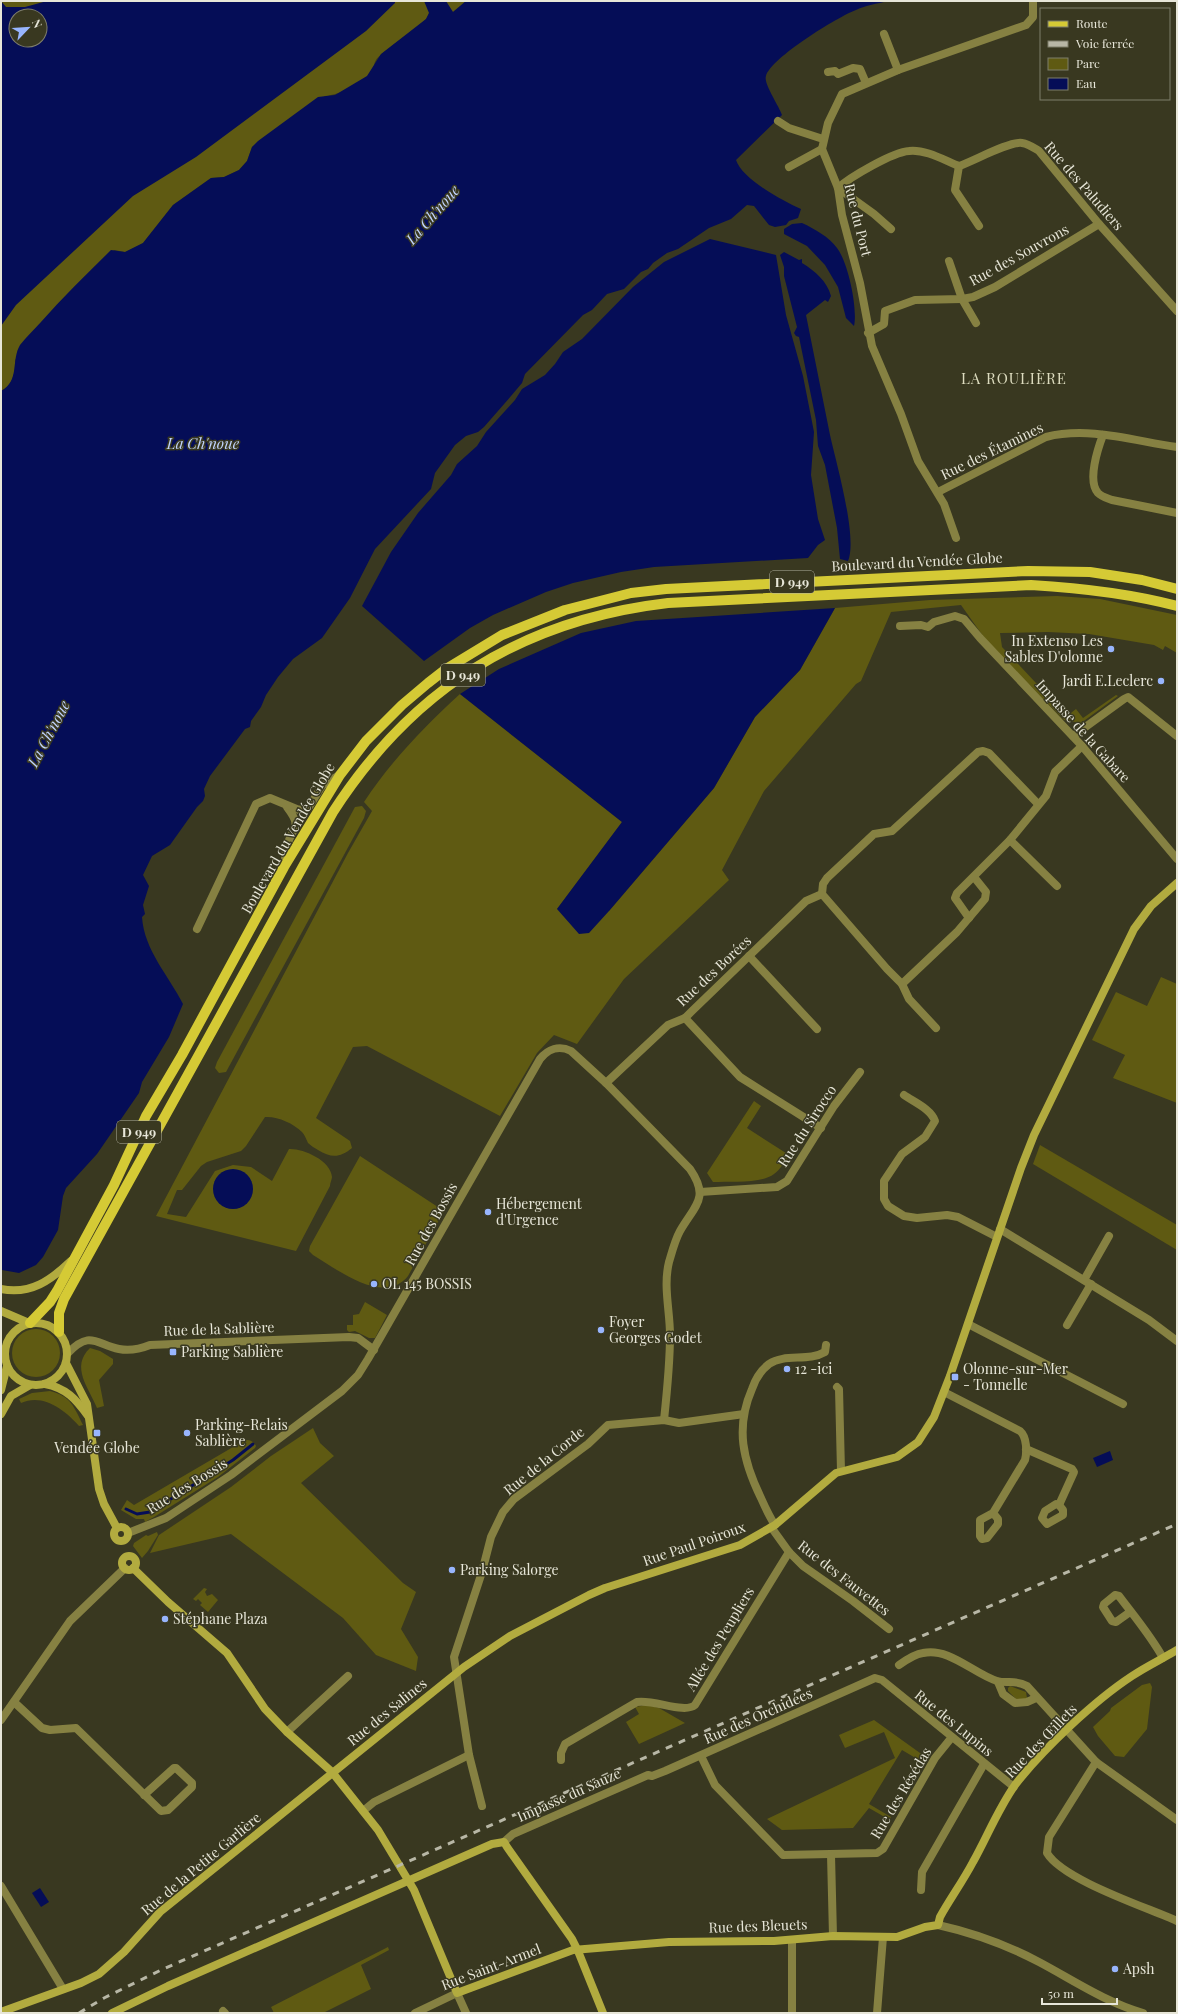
<svg xmlns="http://www.w3.org/2000/svg" width="1178" height="2014" font-family="'Playfair Display',serif">
  <style>
    .green { fill: #5f5a12; fill-rule: evenodd }
    .water { fill: #050d57; fill-rule: evenodd }
    .lines { fill: none; stroke-linecap: round; stroke-linejoin: round }
    .stream { stroke: #050d57; stroke-width: 3 }
    .street { stroke: #868142; stroke-width: 8 }
    .secondary { stroke: #b2ab3f; stroke-width: 8 }
    .primary { stroke: #d5ca35; stroke-width: 10 }
    .rail { stroke: #b8b7a6; stroke-width: 3; stroke-dasharray: 7 7; stroke-linecap: butt }
    .poi-dot { fill: #98b5fd; stroke: #393820; stroke-width: 1.5 }
    .labels { text-anchor: middle; stroke-width: 3; stroke-linejoin: round; paint-order: stroke }
    .shield { fill: #393820; stroke: #b3b2a1; stroke-width: 1 }
    .shield-label { font-size: 13px; font-weight: bold; fill: #e7e6d8 }
    .street-label { font-size: 14px; fill: #e7e6d8; stroke: #393820 }
    .poi-label { font-size: 14px; fill: #e7e6d8; stroke: #393820; text-anchor: start }
    .water-label { font-size: 15px; font-style: italic; fill: #c0d3fe; stroke: #393820 }
    .neighbourhood-label { font-size: 15px; letter-spacing: 1px; fill: #dddcbf; stroke: #393820 }
  </style>
  <rect width="100%" height="100%" fill="#393820"/>
  <g class="green">
    <path d="M1,1H466L453,12L450,11L429,13L426,19L420,25C412,32 380,53 376,60C374,63 374,66 373,69C366,82 340,95 325,96L252,147L247,161L239,170L224,177L211,178L173,205L143,243L125,252L114,250L15,360C15,373 14,384 1,391ZM16,16H40V40H16Z"/>
    <path d="M1057,596L1100,599L1177,615V653L1165,646L1163,650L1154,645L1089,634L1048,632L1000,633L1002,647L1067,716L1076,709L1083,718L1116,695L1118,696L1081,723L1064,720L988,643L961,605L891,612L861,681L856,684L764,791L722,870L729,880L624,979L577,1044L554,1035L537,1053L500,1116L367,1046L353,1047L316,1118L350,1141L352,1148C340,1158 331,1158 318,1150C315,1148 311,1146 308,1143C306,1139 305,1135 302,1132C293,1123 277,1116 265,1117L246,1146L241,1151L207,1162L201,1166L182,1190H177L167,1214L186,1217L215,1171L233,1165L251,1167L272,1181L289,1149C302,1148 331,1160 332,1177C332,1179 330,1183 330,1186L296,1251L156,1216L348,853L372,811L364,802C391,761 424,727 460,694L622,822L557,909L609,911L714,788L755,717L800,670L835,608L930,600Z"/>
    <polygon points="362,806 366,811 364,818 226,1072 219,1073 215,1068 217,1062 355,807"/>
    <polygon points="1161,977 1177,984 1177,1103 1113,1078 1125,1055 1092,1040 1116,992 1147,1006"/>
    <path d="M754,1101L761,1106L747,1128L789,1155C785,1161 780,1170 774,1174C761,1184 729,1181 713,1182L707,1173Z"/>
    <polygon points="1040,1145 1177,1225 1177,1250 1033,1164"/>
    <path d="M360,1156L444,1211L408,1276C384,1306 338,1270 313,1255L309,1251L310,1246Z"/>
    <polygon points="365,1302 387,1315 375,1338 369,1338 355,1331 349,1332 347,1330 347,1325 353,1325 353,1315 359,1314"/>
    <circle cx="36" cy="1353" r="24"/>
    <path d="M90,1348L100,1351L113,1359V1364L99,1380L104,1406L97,1408C89,1388 70,1367 90,1348Z"/>
    <path d="M50,1391C71,1396 74,1407 83,1425L79,1426C65,1410 43,1393 21,1403L19,1399L32,1393Z"/>
    <polygon points="313,1428 320,1443 334,1456 301,1483 403,1583 416,1592 401,1629 418,1657 416,1671 376,1655 343,1618 231,1534 150,1553 159,1535 231,1487 271,1456"/>
    <path d="M245,1440C251,1440 253,1441 256,1446L255,1448L218,1477L154,1517L145,1522L144,1519H136L121,1510L127,1500L134,1505Z"/>
    <polygon points="157,1532 158,1535 148,1551 142,1558 133,1546 134,1543 146,1535 148,1536"/>
    <polygon points="204,1588 207,1589 205,1592 207,1596 212,1594 218,1600 208,1612 200,1605 202,1603 198,1599 196,1601 193,1599"/>
    <polygon points="1150,1683 1152,1687 1147,1729 1124,1757 1115,1756 1098,1736 1093,1727 1110,1711 1111,1708 1142,1685"/>
    <polygon points="1010,1686 1026,1692 1027,1698 1024,1700 1018,1701 1008,1691 1008,1688"/>
    <polygon points="647,1705 659,1708 685,1723 639,1744 626,1722 639,1714 635,1707"/>
    <polygon points="874,1720 927,1758 924,1763 902,1750 869,1804 891,1817 890,1820 869,1808 853,1828 782,1830 767,1819 895,1758 884,1732 845,1748 839,1735"/>
    <polygon points="388,1947 389,1950 361,1965 371,1989 323,2013 274,2013 271,2007"/>
  </g>
  <g class="water">
    <path d="M1,1L6,7H25L47,1H395V3L366,31L196,157L133,196L16,305L1,326ZM16,16H40V40H16Z"/>
    <path d="M424,1H446L453,12L466,1H888C877,4 866,5 856,10C837,17 771,58 766,76C763,83 779,106 782,115L736,160C742,179 783,201 801,209L798,218L789,221L786,225L775,227L769,225L754,206L747,205L731,219L709,228L678,249L667,253L653,263L648,269L641,272L624,289L607,294L592,310L583,315L525,374L522,383L511,396L484,427L478,432L466,436L455,445L435,473L431,489L375,549L350,598L322,638L293,659L278,677L266,695L261,707L251,721L250,727L245,729L210,776L204,789L205,796L203,801L197,807L170,845L152,856L143,875L149,886L143,905L145,914L142,917C144,950 169,976 183,1004L169,1037L142,1082L139,1093L97,1154L66,1188L63,1196L58,1230L43,1257L36,1265L19,1273L2,1270L1,391C20,381 11,360 20,345C26,337 34,330 41,322C63,297 87,274 111,250L125,252L143,243L173,205L211,178L224,177L239,170L247,161L252,147L258,141L318,97L335,95L367,76L381,54L426,19L429,13Z"/>
    <path d="M802,223C815,229 829,237 837,248C848,262 858,309 854,326L846,318L838,287L825,265L807,246L784,234V229L792,224Z"/>
    <polygon points="710,239 776,255 786,315 803,376 814,432 811,475 818,519 825,540 818,545 808,558 654,567 621,572 573,583 546,592 493,615 470,628 424,661 362,606 391,552 418,513 451,475 457,464 477,446 486,432 515,400 522,389 545,375 555,364 563,352 582,339 633,287 664,262"/>
    <path d="M784,252L799,260L802,259V263C815,271 827,281 831,296L828,302L825,300L806,315C814,355 822,395 830,435C836,462 858,538 848,561L840,559L837,528L825,465L818,446L816,420L799,337L796,336L794,333L797,327L784,276V267L780,255Z"/>
    <polygon points="835,608 800,670 755,717 714,788 609,911 589,933 579,934 557,909 622,822 460,694 499,669 581,633 636,621"/>
    <circle cx="233" cy="1189" r="20"/>
    <polygon points="1110,1451 1113,1460 1097,1467 1093,1458"/>
    <polygon points="40,1888 49,1902 41,1907 32,1893"/>
  </g>
  <g class="lines">
    <polyline class="stream" points="126,1509 137,1514 150,1512 233,1460 253,1444"/>
    <g class="street">
      <polyline points="884,34 898,70"/>
      <polyline points="828,72 835,71 838,74 853,68 860,69 866,83"/>
      <polyline points="778,121 789,128 823,139"/>
      <polyline points="959,166 955,190 979,226"/>
      <polyline points="789,167 822,149"/>
      <path d="M891,229L874,214L838,188C850,177 893,152 909,151C925,149 944,160 959,166C974,161 1009,141 1022,143C1029,144 1034,148 1039,151L1099,224L1177,311"/>
      <polyline points="949,261 962,299 976,323"/>
      <polyline points="868,333 884,324 885,311 915,300 962,299 973,297 995,287 1099,224"/>
      <path d="M1103,435C1098,448 1087,481 1098,493C1102,497 1107,498 1112,500L1177,513"/>
      <path d="M938,492L1046,437C1089,426 1134,441 1177,447"/>
      <polyline points="956,538 944,504 918,461 901,414 872,346 860,283 842,215 838,188 822,149 828,123 842,94 898,70 1026,25 1033,17 1033,1"/>
      <polyline points="900,626 921,625 928,627 934,622 955,616 964,619 980,638 1082,746 1177,859"/>
      <polyline points="1073,736 1124,699 1128,697 1177,736"/>
      <polyline points="1010,840 1057,886"/>
      <path d="M285,864C285,858 285,851 287,845C294,825 302,827 287,807"/>
      <polyline points="974,877 986,892 985,899 957,932 902,984 887,969 822,894 823,884 827,878 874,834 892,831 978,752 983,751 989,753 1038,804"/>
      <polyline points="969,918 955,898 957,893 1010,840 1046,796 1055,772 1082,746"/>
      <polyline points="197,929 256,804 270,798 299,810 309,807 322,786 339,775"/>
      <polyline points="749,956 817,1029"/>
      <polyline points="902,984 909,999 936,1028"/>
      <polyline points="685,1018 740,1077 821,1128"/>
      <polyline points="606,1083 668,1025 685,1018 691,1012 806,901 822,894"/>
      <path d="M904,1095C914,1102 931,1109 935,1121L925,1137L902,1154L884,1181V1199L888,1206L904,1216L917,1218L947,1215L958,1217L997,1237"/>
      <polyline points="700,1192 777,1187 787,1181 834,1106 860,1072"/>
      <polyline points="1000,1229 1149,1320 1177,1341"/>
      <polyline points="1084,1280 1109,1236"/>
      <polyline points="968,1324 1123,1404"/>
      <polyline points="1067,1325 1091,1284"/>
      <path d="M68,1353C90,1330 96,1344 119,1349C129,1351 140,1349 150,1345L349,1337L358,1338L374,1350"/>
      <polyline points="837,1387 839,1389 841,1471"/>
      <path d="M944,1392L1020,1431C1027,1437 1027,1452 1025,1460L993,1513L980,1520V1536L982,1539L987,1538L998,1524V1519L993,1513"/>
      <polyline points="1026,1449 1072,1469 1074,1472 1059,1505"/>
      <polygon points="1056,1504 1059,1505 1063,1510 1063,1515 1047,1524 1042,1518 1045,1511"/>
      <path d="M775,1525C769,1516 765,1507 761,1498C743,1461 735,1428 752,1389C755,1380 761,1370 769,1364C785,1353 808,1362 825,1352L826,1345"/>
      <polyline points="771,1527 789,1552 803,1566 853,1601 889,1629"/>
      <path d="M128,1533L166,1518L231,1475L342,1391L358,1375L368,1359L540,1059C548,1049 559,1045 571,1051L606,1083L690,1169C710,1198 695,1205 680,1231C675,1240 672,1252 669,1262C663,1286 670,1311 670,1335C670,1363 667,1392 664,1420"/>
      <path d="M1130,1612L1116,1622L1112,1621L1103,1607L1104,1604L1115,1595L1119,1596C1134,1616 1151,1636 1163,1658"/>
      <path d="M899,1665C906,1660 915,1654 923,1653C949,1647 974,1674 997,1681C1007,1684 1015,1679 1027,1686L1096,1762L1177,1820"/>
      <polyline points="998,1682 1003,1694 1015,1703 1027,1702 1036,1698"/>
      <polyline points="14,1702 42,1728 50,1730 76,1728 161,1811 168,1810 192,1787 192,1783 176,1768 174,1768 144,1795"/>
      <polyline points="1,1720 70,1621 125,1568"/>
      <polyline points="287,1732 348,1676"/>
      <polyline points="701,1756 715,1785 783,1855 877,1853 883,1849 935,1758 952,1737"/>
      <path d="M561,1760V1753L565,1744L637,1702C654,1699 684,1714 695,1705L789,1552"/>
      <path d="M1096,1762L1049,1837L1047,1853C1063,1880 1146,1907 1177,1921"/>
      <polyline points="482,1806 469,1755 454,1657 482,1572 491,1537 503,1512 514,1499 588,1444 608,1425 664,1420 679,1423 744,1414"/>
      <polyline points="363,1811 374,1802 469,1755"/>
      <polyline points="504,1842 513,1834 648,1775 652,1776 665,1771 875,1678 882,1680 1014,1787"/>
      <polyline points="831,1855 833,1936"/>
      <polyline points="1,1886 63,1989"/>
      <polyline points="921,1890 922,1872 984,1764"/>
      <path d="M938,1925C974,1933 1007,1945 1039,1962C1073,1980 1105,2002 1143,2013"/>
      <polyline points="223,2011 225,2013"/>
      <polyline points="415,2013 457,1993 466,2013"/>
      <polyline points="792,2013 792,1940"/>
      <polyline points="877,2013 883,1937"/>
    </g>
    <g class="secondary">
      <path d="M1,1289C31,1295 51,1280 71,1261"/>
      <polyline points="1,1311 29,1323"/>
      <circle cx="36" cy="1354" r="31"/>
      <polyline points="66,1363 87,1404 99,1489 104,1504 117,1528"/>
      <path d="M45,1384C66,1388 76,1399 88,1416"/>
      <polyline points="1,1390 7,1366"/>
      <polyline points="1,1414 11,1396 30,1385"/>
      <circle cx="121" cy="1534" r="7"/>
      <circle cx="129" cy="1563" r="7"/>
      <path d="M133,1568L168,1602L227,1653L265,1709L287,1732L332,1772L378,1830L414,1890L457,1993L573,1950L669,1942L774,1941L833,1936L897,1937L925,1927L938,1925L940,1917C950,1899 963,1881 973,1862C987,1837 998,1809 1015,1785C1043,1749 1094,1701 1132,1676C1147,1666 1162,1659 1177,1650"/>
      <polyline points="1,2012 81,1983 99,1974 124,1952 160,1912 464,1667 510,1636 589,1595 605,1588 740,1545 775,1525 836,1473 897,1457 918,1442 934,1417 950,1376 1021,1168 1034,1135 1134,929 1151,906 1177,883"/>
      <polyline points="112,2013 168,1986 492,1844 504,1842 507,1847 572,1939 578,1951 603,2013"/>
    </g>
    <g class="primary">
      <polyline points="30,1323 50,1302 57,1291 114,1185 146,1116 182,1055 284,867 340,775 366,741 402,705 428,683 446,669 502,635 565,610 631,593 666,589 1028,571 1090,572 1142,580 1177,589"/>
      <path d="M59,1332V1313L64,1299L333,812C413,688 522,620 668,603L1031,585C1081,588 1128,593 1177,606"/>
    </g>
    <polyline class="rail" points="79,2013 104,1998 161,1970 1177,1524"/>
  </g>
  <g class="poi-dot">
    <circle cx="1111" cy="649" r="4"/>
    <circle cx="1161" cy="681" r="4"/>
    <circle cx="488" cy="1212" r="4"/>
    <circle cx="374" cy="1284" r="4"/>
    <circle cx="601" cy="1330" r="4"/>
    <rect x="169" y="1348" width="8" height="8" rx="2"/>
    <circle cx="787" cy="1369" r="4"/>
    <rect x="951" y="1373" width="8" height="8" rx="2"/>
    <rect x="93" y="1429" width="8" height="8" rx="2"/>
    <circle cx="187" cy="1433" r="4"/>
    <circle cx="452" cy="1570" r="4"/>
    <circle cx="165" cy="1619" r="4"/>
    <circle cx="1115" cy="1969" r="4"/>
  </g>
  <g class="labels">
    <g class="shield">
      <rect x="770" y="571" width="44" height="22" rx="3"/>
      <rect x="441" y="664" width="44" height="22" rx="3"/>
      <rect x="117" y="1121" width="44" height="22" rx="3"/>
    </g>
    <g class="shield-label">
      <text x="792" y="587">D 949</text>
      <text x="463" y="680">D 949</text>
      <text x="139" y="1137">D 949</text>
    </g>
    <g class="street-label">
      <text transform="translate(1084 186) rotate(49)" y="5">Rue des Paludiers</text>
      <text transform="translate(858 220) rotate(76)" y="5">Rue du Port</text>
      <text transform="translate(1019 255) rotate(-29)" y="5">Rue des Souvrons</text>
      <text transform="translate(992 451) rotate(-26)" y="5">Rue des Étamines</text>
      <text transform="translate(917 562) rotate(-3)" y="5">Boulevard du Vendée Globe</text>
      <text transform="translate(1083 731) rotate(48)" y="5">Impasse de la Gabare</text>
      <text transform="translate(288 838) rotate(-60)" y="5">Boulevard du Vendée Globe</text>
      <text transform="translate(714 971) rotate(-43)" y="5">Rue des Borées</text>
      <text transform="translate(807 1126) rotate(-57)" y="5">Rue du Sirocco</text>
      <text transform="translate(431 1224) rotate(-61)" y="5">Rue des Bossis</text>
      <text transform="translate(219 1329) rotate(-2)" y="5">Rue de la Sablière</text>
      <text transform="translate(544 1461) rotate(-39)" y="5">Rue de la Corde</text>
      <text transform="translate(187 1486) rotate(-32)" y="5">Rue des Bossis</text>
      <text transform="translate(694 1544) rotate(-19)" y="5">Rue Paul Poiroux</text>
      <text transform="translate(844 1578) rotate(38)" y="5">Rue des Fauvettes</text>
      <text transform="translate(720 1639) rotate(-59)" y="5">Allée des Peupliers</text>
      <text transform="translate(387 1712) rotate(-39)" y="5">Rue des Salines</text>
      <text transform="translate(758 1716) rotate(-24)" y="5">Rue des Orchidées</text>
      <text transform="translate(954 1723) rotate(39)" y="5">Rue des Lupins</text>
      <text transform="translate(1041 1741) rotate(-46)" y="5">Rue des Œillets</text>
      <text transform="translate(901 1793) rotate(-59)" y="5">Rue des Résédas</text>
      <text transform="translate(569 1795) rotate(-24)" y="5">Impasse du Sauze</text>
      <text transform="translate(201 1864) rotate(-40)" y="5">Rue de la Petite Garlière</text>
      <text transform="translate(758 1926) rotate(-2)" y="5">Rue des Bleuets</text>
      <text transform="translate(491 1967) rotate(-21)" y="5">Rue Saint-Armel</text>
    </g>
    <g class="poi-label">
      <text x="1103" y="646" text-anchor="end">In Extenso Les<tspan x="1103" dy="16">Sables D'olonne</tspan></text>
      <text x="1153" y="686" text-anchor="end">Jardi E.Leclerc</text>
      <text x="496" y="1209">Hébergement<tspan x="496" dy="16">d'Urgence</tspan></text>
      <text x="382" y="1289">OL 145 BOSSIS</text>
      <text x="609" y="1327">Foyer<tspan x="609" dy="16">Georges Godet</tspan></text>
      <text x="181" y="1357">Parking Sablière</text>
      <text x="795" y="1374">12 -ici</text>
      <text x="963" y="1374">Olonne-sur-Mer<tspan x="963" dy="16">- Tonnelle</tspan></text>
      <text x="195" y="1430">Parking-Relais<tspan x="195" dy="16">Sablière</tspan></text>
      <text x="97" y="1453" text-anchor="middle">Vendée Globe</text>
      <text x="460" y="1575">Parking Salorge</text>
      <text x="173" y="1624">Stéphane Plaza</text>
      <text x="1123" y="1974">Apsh</text>
    </g>
    <g class="water-label">
      <text transform="translate(433 215) rotate(-49)" y="5">La Ch'noue</text>
      <text x="203" y="449">La Ch'noue</text>
      <text transform="translate(49 734) rotate(-62)" y="5">La Ch'noue</text>
    </g>
    <g class="neighbourhood-label">
      <text x="1014" y="384">LA ROULIÈRE</text>
    </g>
  </g>
  <rect width="1178" height="2014" fill="none" stroke="#e7e6d8" stroke-width="4"/>
  <rect x="1040" y="8" width="130" height="92" fill="#393820" stroke="#7f7e6a"/>
  <rect x="1048" y="21" width="20" height="6" fill="#d5ca35" stroke="#7f7e6a"/>
  <text x="1076" y="28" font-size="12" fill="#e7e6d8">Route</text>
  <rect x="1048" y="41" width="20" height="6" fill="#b8b7a6" stroke="#7f7e6a"/>
  <text x="1076" y="48" font-size="12" fill="#e7e6d8">Voie ferrée</text>
  <rect x="1048" y="58" width="20" height="12" fill="#5f5a12" stroke="#7f7e6a"/>
  <text x="1076" y="68" font-size="12" fill="#e7e6d8">Parc</text>
  <rect x="1048" y="78" width="20" height="12" fill="#050d57" stroke="#7f7e6a"/>
  <text x="1076" y="88" font-size="12" fill="#e7e6d8">Eau</text>
  <g transform="translate(28 28) rotate(65)"><circle r="19" fill="#393820" stroke="#7f7e6a"/>
  <path d="M0-3L7 15L0 10L-7 15Z" fill="#98b5fd"/>
  <text y="-6" font-size="11" font-weight="bold" text-anchor="middle" fill="#e7e6d8">N</text>
  </g>
  <path d="M1042 1998v6h75v-6" fill="none" stroke="#e7e6d8" stroke-width="2"/>
  <text x="1048" y="1998" font-size="12" fill="#e7e6d8" stroke="#393820" stroke-width="3" paint-order="stroke">50 m</text>
</svg>
